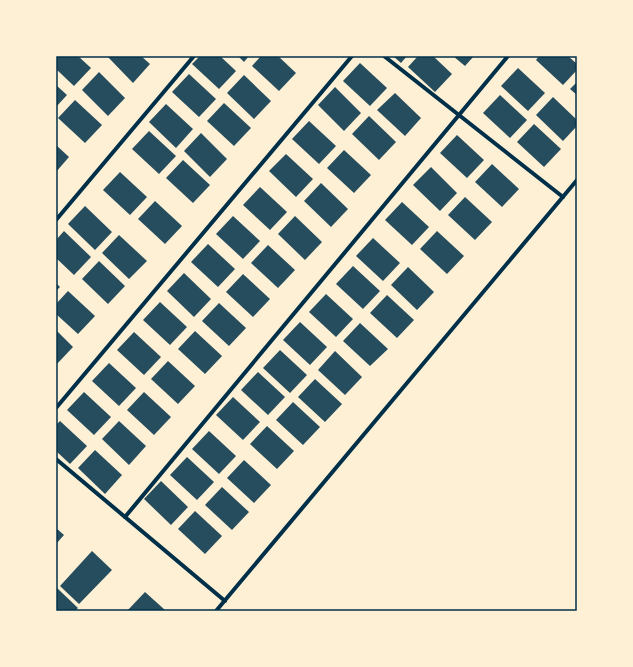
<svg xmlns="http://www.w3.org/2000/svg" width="633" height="667" font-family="'Times New Roman',serif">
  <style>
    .building { fill: #264d5e }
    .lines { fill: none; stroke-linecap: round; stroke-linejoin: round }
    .minor { stroke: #003049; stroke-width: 4 }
    .neatline { fill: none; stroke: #003049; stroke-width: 1.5 }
  </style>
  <rect width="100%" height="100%" fill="#fdf0d5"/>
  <g class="building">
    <polygon points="56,56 78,56 91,68 74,86 56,69"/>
    <polygon points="107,56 141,56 150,64 133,83"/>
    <polygon points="200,56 220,56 236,71 219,89 192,64"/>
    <polygon points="238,56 249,56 244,62"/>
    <polygon points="261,56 278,56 296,73 279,91 252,66"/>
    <polygon points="393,56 407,56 401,63"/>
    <polygon points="418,56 433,56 452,74 435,92 408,67"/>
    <polygon points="453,56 474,56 465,66"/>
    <polygon points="539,56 568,56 577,64 577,70 563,85 536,60"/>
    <polygon points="360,63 387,88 370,106 343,81"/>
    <polygon points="518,68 545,93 528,111 501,86"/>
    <polygon points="99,72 125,98 108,116 82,90"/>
    <polygon points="189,74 216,99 199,117 172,92"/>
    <polygon points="244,75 271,101 254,119 227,93"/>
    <polygon points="577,82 577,95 570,89"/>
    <polygon points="56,85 67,95 56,107"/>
    <polygon points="335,87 361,113 344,131 318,105"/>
    <polygon points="395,93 421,118 405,136 377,110"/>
    <polygon points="500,95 527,120 510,138 483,113"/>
    <polygon points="553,97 577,120 577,126 563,141 536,115"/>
    <polygon points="75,100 102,125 85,143 58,118"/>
    <polygon points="224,103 251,128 234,146 207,121"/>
    <polygon points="166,104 193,129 176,148 149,122"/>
    <polygon points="369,116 396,142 379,160 352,134"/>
    <polygon points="309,121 336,146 319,164 292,139"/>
    <polygon points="534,124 561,149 544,167 517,142"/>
    <polygon points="149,131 176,156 159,174 132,149"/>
    <polygon points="201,133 227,159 210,177 184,151"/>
    <polygon points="457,135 484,160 467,178 440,153"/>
    <polygon points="56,145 69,157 56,172"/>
    <polygon points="344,150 371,175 354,193 327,168"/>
    <polygon points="286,154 313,179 296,197 269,171"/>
    <polygon points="183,160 210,185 193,203 166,178"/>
    <polygon points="492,164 519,189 502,207 475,182"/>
    <polygon points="431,167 457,193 440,211 413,185"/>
    <polygon points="120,172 147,197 130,215 103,190"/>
    <polygon points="321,183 348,209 331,227 304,201"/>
    <polygon points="260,187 287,212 270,230 243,205"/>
    <polygon points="465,197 492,222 475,240 448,215"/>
    <polygon points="155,201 182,226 165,244 138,219"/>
    <polygon points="402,202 429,227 412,245 385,220"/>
    <polygon points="85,206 112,232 95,250 68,224"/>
    <polygon points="233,216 260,241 243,259 216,234"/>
    <polygon points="295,216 322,242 305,260 278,234"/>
    <polygon points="64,231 91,257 74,275 56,258 56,240"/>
    <polygon points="437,231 464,256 447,274 420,249"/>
    <polygon points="119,235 147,261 129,279 102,253"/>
    <polygon points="373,238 400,263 383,281 356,256"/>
    <polygon points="208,244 235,269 218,287 191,262"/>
    <polygon points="268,245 295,270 278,288 251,263"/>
    <polygon points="99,261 125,286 108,304 82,279"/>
    <polygon points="353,266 380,291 363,309 336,284"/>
    <polygon points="408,267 434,292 417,310 391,285"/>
    <polygon points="184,273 211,299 194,317 167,291"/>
    <polygon points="243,274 270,299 253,317 226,292"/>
    <polygon points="56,283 60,287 56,291"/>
    <polygon points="68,291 95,316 78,334 56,314 56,304"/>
    <polygon points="326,294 353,319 336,337 309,312"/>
    <polygon points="387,295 414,320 397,338 370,313"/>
    <polygon points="160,302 187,327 170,345 143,320"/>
    <polygon points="219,303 246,328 229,346 202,321"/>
    <polygon points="300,322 327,347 310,365 283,340"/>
    <polygon points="360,323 388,349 370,366 343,341"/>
    <polygon points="56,330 73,347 56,365"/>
    <polygon points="195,331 222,356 205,374 178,349"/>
    <polygon points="134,332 161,357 144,375 117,350"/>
    <polygon points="280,350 307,375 290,393 263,368"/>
    <polygon points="335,351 362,377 345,395 318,370"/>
    <polygon points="168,361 195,386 178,404 151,379"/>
    <polygon points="109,363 136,388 119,406 92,381"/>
    <polygon points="258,372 285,397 268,415 241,390"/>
    <polygon points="315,379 342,404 325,422 298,397"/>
    <polygon points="84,392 111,417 94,435 67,410"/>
    <polygon points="144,392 171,417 154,435 127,410"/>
    <polygon points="233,397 260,422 243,440 216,415"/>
    <polygon points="293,402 320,427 303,445 276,420"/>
    <polygon points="60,421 87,446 70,464 56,451 56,425"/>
    <polygon points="119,421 146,446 129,465 102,439"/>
    <polygon points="267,426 294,451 277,469 250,444"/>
    <polygon points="209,431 236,456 219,474 192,449"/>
    <polygon points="95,450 122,475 105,494 78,468"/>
    <polygon points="187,457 214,482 197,500 170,475"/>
    <polygon points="244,460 271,485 254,503 227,478"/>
    <polygon points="161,481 188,507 171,525 144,499"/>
    <polygon points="222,487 249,512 232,530 205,505"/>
    <polygon points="195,511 222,536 205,554 178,529"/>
    <polygon points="56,528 64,535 56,544"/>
    <polygon points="92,551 112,570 79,604 60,586"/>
    <polygon points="57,588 78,608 75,611 56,611"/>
    <polygon points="145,592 165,610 164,611 127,611"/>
  </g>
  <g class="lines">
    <g class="minor">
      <polyline points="384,56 563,197"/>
      <polyline points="56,220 194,56"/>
      <polyline points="56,408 352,56"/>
      <polyline points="56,459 225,601"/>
      <polyline points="125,517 508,56"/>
      <polyline points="216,611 577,180"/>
    </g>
  </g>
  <rect width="633" height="667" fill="none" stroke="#fdf0d5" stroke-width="114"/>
  <rect x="57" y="57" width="519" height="553" class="neatline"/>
</svg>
